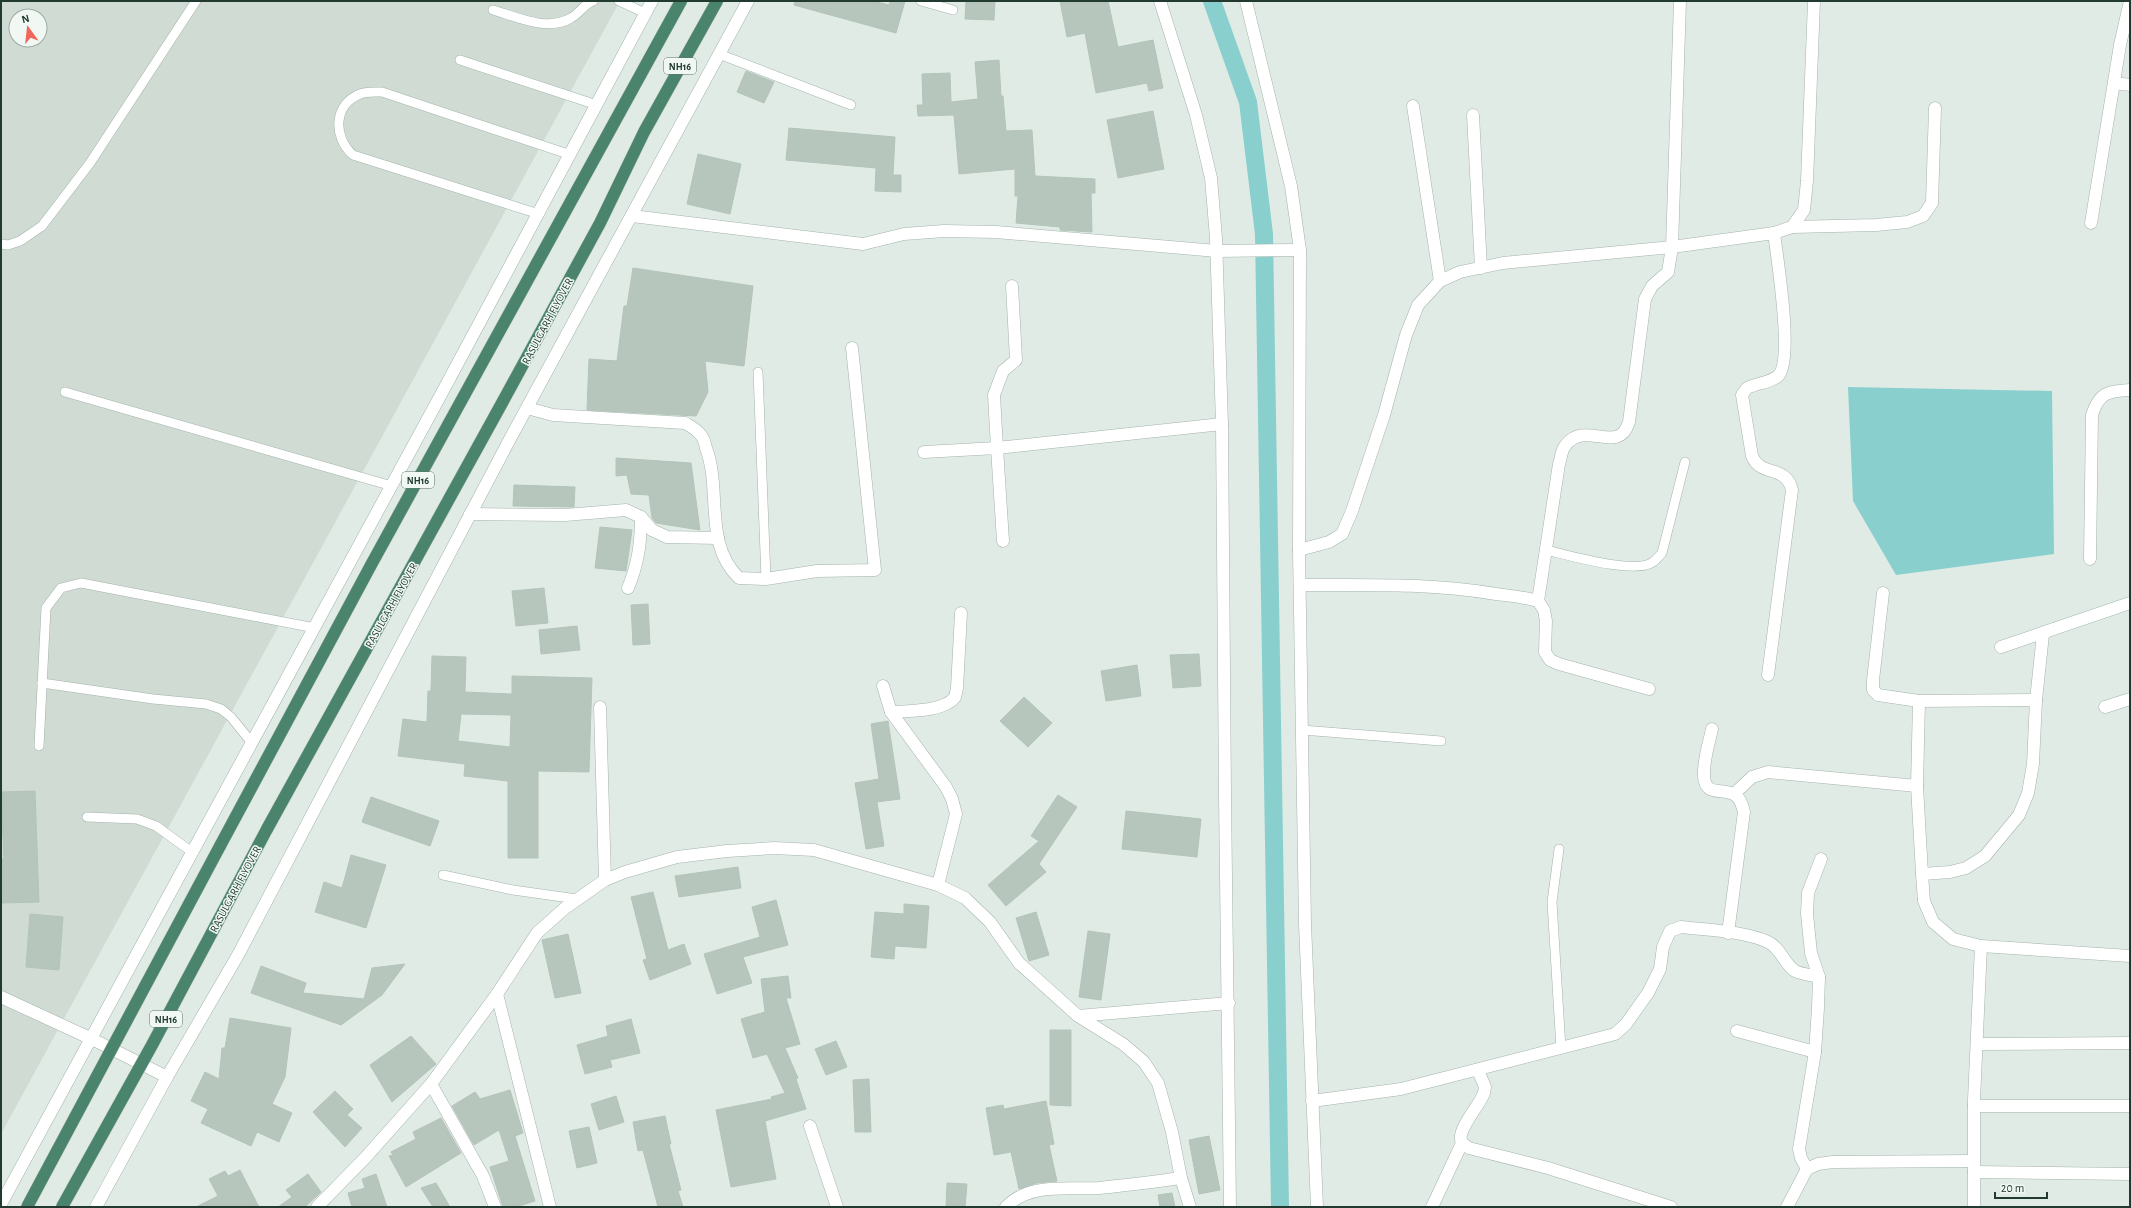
<svg xmlns="http://www.w3.org/2000/svg" width="2131" height="1208" font-family="'Alegreya Sans',sans-serif">
  <style>
    .built { fill: #cfdbd3; fill-rule: evenodd }
    .water { fill: #89cfce }
    .lines { fill: none; stroke-linecap: round; stroke-linejoin: round }
    .canal { stroke: #89cfce; stroke-width: 18 }
    .building { fill: #b6c6bd; stroke: #b3c4ba; fill-rule: evenodd }
    .service-casing { stroke: #a4b3ab; stroke-width: 10 }
    .minor-casing { stroke: #a4b3ab; stroke-width: 13 }
    .tertiary-casing { stroke: #a4b3ab; stroke-width: 13 }
    .trunk-casing { stroke: #c1c8c5; stroke-width: 13 }
    .service { stroke: #fff; stroke-width: 9 }
    .minor { stroke: #fff; stroke-width: 12 }
    .tertiary { stroke: #fff; stroke-width: 12 }
    .trunk { stroke: #4a846c; stroke-width: 12 }
    .trunk-bridge-casing { stroke: #c1c8c5; stroke-width: 13; stroke-linecap: butt }
    .trunk-bridge { stroke: #4a846c; stroke-width: 12 }
    .labels { text-anchor: middle; stroke-width: 3; stroke-linejoin: round; paint-order: stroke }
    .shield { fill: #f1f8f3; stroke: #5f746a; stroke-width: 1 }
    .shield-label { font-size: 10px; font-weight: bold; fill: #213b30 }
    .street-label { font-size: 11px; fill: #213b30; stroke: #f1f8f3 }
  </style>
  <rect width="100%" height="100%" fill="#e1ebe5"/>
  <path class="built" d="M1,1H620L1,1134ZM16,16H40V40H16Z"/>
  <polygon class="water" points="1848,387 2052,391 2054,554 1896,575 1853,501"/>
  <g class="lines">
    <polyline class="canal" points="1212,1 1248,102 1264,234 1280,1207"/>
  </g>
  <g class="building">
    <polygon points="795,1 873,1 889,5 890,1 905,1 896,33 794,5"/>
    <polygon points="966,1 995,1 994,20 965,19"/>
    <polygon points="1060,1 1108,1 1118,47 1153,40 1163,88 1149,91 1147,83 1096,93 1085,33 1067,37"/>
    <polygon points="999,60 1001,96 1003,96 1006,131 1032,130 1035,176 1095,179 1095,193 1091,193 1092,232 1060,230 1060,227 1016,223 1018,196 1015,196 1015,169 959,174 954,115 918,116 917,105 923,105 922,74 950,73 951,102 978,99 975,62"/>
    <polygon points="746,71 774,82 764,103 737,92"/>
    <polygon points="1153,111 1164,169 1118,178 1107,120"/>
    <polygon points="789,128 895,137 893,175 901,175 901,192 875,191 876,168 786,160"/>
    <polygon points="698,154 741,164 730,214 687,204"/>
    <polygon points="633,268 753,286 744,366 705,361 708,392 696,416 587,410 589,359 617,361 624,306 627,306"/>
    <polygon points="616,458 691,463 700,530 656,523 652,518 649,495 631,494 627,475 616,476"/>
    <polygon points="514,485 575,487 574,507 513,506"/>
    <polygon points="600,527 632,530 626,571 595,568"/>
    <polygon points="544,588 548,623 516,626 512,591"/>
    <polygon points="648,604 650,644 633,645 631,605"/>
    <polygon points="577,626 580,650 541,654 539,630"/>
    <polygon points="1199,654 1201,686 1173,688 1170,655"/>
    <path d="M432,656L466,657L465,692L512,694V676L592,678L589,772L538,771V858H508V781L464,776L465,764L398,756L403,719L427,722L428,691H431ZM461,714L511,715L510,747L458,741Z"/>
    <polygon points="1137,665 1141,696 1106,701 1101,671"/>
    <polygon points="1024,697 1052,723 1028,747 1000,721"/>
    <polygon points="888,721 900,799 877,802 884,846 866,849 855,783 879,779 871,724"/>
    <polygon points="35,791 39,902 1,903 1,859 4,859 1,792"/>
    <polygon points="1058,795 1077,807 1039,864 1046,872 1006,906 988,885 1039,841 1031,836"/>
    <polygon points="371,797 439,821 430,846 362,822"/>
    <polygon points="1126,811 1201,819 1197,857 1122,849"/>
    <polygon points="351,855 386,865 366,928 315,912 324,882 342,888"/>
    <polygon points="738,867 741,888 679,897 675,876"/>
    <polygon points="653,892 668,950 684,944 691,964 650,980 643,960 647,959 631,897"/>
    <polygon points="776,900 788,945 743,957 752,983 717,994 704,954 760,937 752,907"/>
    <polygon points="904,904 929,906 926,948 895,946 894,959 871,957 875,912 904,914"/>
    <polygon points="1036,912 1049,955 1029,961 1016,918"/>
    <polygon points="30,914 63,917 59,970 26,967"/>
    <polygon points="1088,931 1110,934 1101,1000 1079,997"/>
    <polygon points="568,934 581,993 555,998 542,940"/>
    <polygon points="405,964 382,995 341,1025 251,993 261,966 306,983 303,993 364,999 372,968"/>
    <polygon points="788,976 791,998 786,998 800,1044 785,1048 798,1078 796,1079 806,1109 765,1121 776,1179 731,1187 716,1110 772,1099 771,1097 785,1093 767,1054 753,1058 741,1019 765,1012 761,979"/>
    <polygon points="230,1018 291,1028 285,1077 272,1104 292,1113 279,1142 257,1132 251,1146 201,1123 208,1109 191,1101 205,1072 219,1079 222,1048 225,1048"/>
    <polygon points="631,1019 640,1053 610,1060 612,1067 585,1074 577,1045 608,1036 606,1026"/>
    <polygon points="1050,1030 1071,1030 1071,1106 1050,1105"/>
    <polygon points="411,1036 436,1064 392,1102 370,1065"/>
    <polygon points="836,1041 847,1067 826,1075 815,1049"/>
    <polygon points="869,1079 871,1132 855,1132 853,1080"/>
    <polygon points="510,1090 523,1133 515,1136 535,1201 516,1207 503,1207 490,1167 509,1161 499,1130 474,1145 452,1106 475,1092 480,1099"/>
    <polygon points="335,1091 353,1109 347,1115 362,1128 345,1147 313,1112"/>
    <polygon points="616,1096 624,1122 599,1130 591,1104"/>
    <polygon points="1046,1101 1054,1144 1049,1145 1057,1181 1037,1183 1019,1189 1011,1152 994,1155 986,1108 1003,1105 1004,1109"/>
    <polygon points="665,1116 671,1144 669,1144 681,1190 678,1191 683,1207 658,1207 643,1150 638,1151 633,1122"/>
    <polygon points="441,1118 461,1153 406,1187 389,1156 393,1155 391,1152 416,1139 413,1132"/>
    <polygon points="589,1127 597,1163 577,1168 569,1131"/>
    <polygon points="1209,1136 1220,1190 1199,1194 1189,1140"/>
    <polygon points="240,1170 259,1207 196,1207 218,1196 209,1179 225,1171 228,1176"/>
    <polygon points="308,1174 321,1192 305,1207 278,1207 292,1197 286,1190"/>
    <polygon points="376,1174 387,1207 352,1207 348,1193 365,1188 362,1179"/>
    <polygon points="436,1183 450,1207 433,1207 421,1188"/>
    <polygon points="947,1183 967,1184 965,1207 946,1207"/>
    <polygon points="1172,1193 1175,1207 1160,1207 1158,1195"/>
  </g>
  <g class="lines">
    <g class="service-casing">
      <g id="service">
        <polyline points="619,1 645,13"/>
        <polyline points="921,1 953,10"/>
        <path d="M493,10C517,17 547,32 571,18C579,14 584,4 593,1"/>
        <polyline points="719,54 851,105"/>
        <polyline points="460,60 597,105"/>
        <path d="M539,214L353,155C333,137 333,105 360,94C366,91 375,92 382,92L571,155"/>
        <polyline points="1,244 8,245 20,241 42,226 90,163 196,1"/>
        <polyline points="758,372 766,579"/>
        <polyline points="65,392 392,486"/>
        <path d="M1546,550C1568,555 1636,575 1653,562C1656,560 1659,556 1662,553L1685,462"/>
        <polyline points="42,683 153,699 206,704 221,709 231,717 252,743"/>
        <polyline points="1302,730 1441,741"/>
        <polyline points="39,746 46,608 61,588 81,583 315,628"/>
        <polyline points="87,817 137,819 156,826 192,852"/>
        <polyline points="1559,849 1552,902 1561,1049"/>
        <polyline points="443,875 513,890 577,899"/>
      </g>
    </g>
    <g class="minor-casing">
      <g id="minor">
        <polyline points="2114,83 2130,85"/>
        <polyline points="1413,106 1440,281"/>
        <polyline points="1473,115 1481,268"/>
        <polyline points="632,216 863,244 904,234 944,231 996,232 1217,251 1300,250"/>
        <polyline points="2091,223 2120,45 2130,1"/>
        <polyline points="1792,227 1876,225 1907,222 1923,216 1932,203 1935,108"/>
        <polyline points="1012,286 1016,360 1003,371 994,395 997,448 1222,424"/>
        <path d="M527,408L553,415L685,423C690,426 696,429 700,434C703,437 705,443 706,448C722,490 703,544 739,578L766,579L817,571L875,570L852,348"/>
        <polyline points="924,452 997,448 1003,541"/>
        <polyline points="470,514 565,515 626,510 641,517 652,530 667,537 718,538"/>
        <polyline points="1299,550 1329,542 1342,534 1352,511 1384,415 1406,335 1418,305 1440,281 1460,272 1503,263 1672,247 1774,233 1792,227 1804,210 1807,181 1814,1"/>
        <path d="M2090,559L2092,415C2099,393 2107,391 2130,390"/>
        <path d="M1300,585C1366,585 1431,583 1496,594C1511,596 1524,597 1538,601L1544,610L1546,621L1545,652L1550,660L1559,664L1649,689"/>
        <path d="M628,588C638,564 641,543 641,517"/>
        <polyline points="1883,593 1873,680 1873,690 1878,695 1919,701 2036,700"/>
        <path d="M1538,601L1559,464C1561,459 1561,451 1565,446C1585,418 1618,457 1629,422L1645,299L1652,286L1668,272L1672,247L1680,1"/>
        <polyline points="2001,647 2130,603"/>
        <path d="M1768,675L1792,490C1786,464 1761,478 1752,456L1742,395L1747,388C1757,383 1770,383 1778,376C1794,361 1777,257 1774,233"/>
        <polyline points="883,686 891,712 946,787 952,799 956,814 938,885"/>
        <polyline points="1919,701 1917,786 1922,874 1924,901 1933,922 1953,939 1981,946 2130,956"/>
        <polyline points="600,707 605,880"/>
        <polyline points="2105,707 2130,699"/>
        <path d="M891,712C907,711 944,712 955,697C956,695 956,691 957,688L961,613"/>
        <path d="M1712,729C1709,743 1703,761 1704,776C1705,798 1724,787 1735,795C1741,799 1742,805 1744,812L1728,933"/>
        <polyline points="1734,794 1752,777 1768,772 1917,786"/>
        <polyline points="1922,874 1950,872 1966,868 1985,856 2019,815 2028,793 2033,764 2036,700 2043,634"/>
        <polyline points="497,994 550,1207"/>
        <polyline points="1078,1016 1229,1003"/>
        <polyline points="1737,1031 1815,1052"/>
        <polyline points="1977,1044 2130,1043"/>
        <path d="M1478,1070L1485,1087L1484,1093C1480,1105 1455,1132 1462,1142C1463,1145 1467,1146 1469,1148L1548,1168L1671,1207"/>
        <polyline points="431,1084 483,1176 495,1207"/>
        <path d="M1312,1101L1401,1089L1615,1034L1626,1024L1648,993L1660,969L1663,947L1670,931L1681,927C1707,930 1744,931 1768,942C1781,948 1784,964 1795,971C1801,974 1812,975 1819,977"/>
        <polyline points="1974,1106 2130,1106"/>
        <polyline points="810,1126 837,1207"/>
        <polyline points="1807,1169 1801,1158 1799,1149 1815,1052 1818,1008 1819,977 1811,953 1807,914 1808,893 1821,859"/>
        <polyline points="1974,1172 2130,1174"/>
        <path d="M1006,1207C1030,1182 1069,1190 1099,1188C1127,1185 1154,1182 1181,1178"/>
        <polyline points="1432,1207 1462,1143"/>
        <polyline points="1787,1207 1807,1169 1818,1164 1833,1162 1973,1161"/>
        <polyline points="1974,1207 1974,1100 1981,946"/>
      </g>
    </g>
    <g class="tertiary-casing">
      <g id="tertiary">
        <polyline points="1160,1 1196,115 1211,178 1216,238 1222,424 1225,795 1230,1207"/>
        <polyline points="1246,1 1291,186 1300,250 1299,550 1305,924 1317,1207"/>
        <polyline points="1,997 92,1039 167,1077"/>
        <polyline points="1,1204 444,389 652,1"/>
        <polyline points="96,1207 167,1077 238,955 511,437 748,1"/>
        <polyline points="317,1207 365,1158 431,1084 497,994 537,933 565,908 605,880 625,872 677,857 727,851 774,848 814,850 938,885 965,898 990,922 1019,963 1078,1016 1123,1044 1144,1062 1158,1083 1172,1132 1181,1178 1190,1207"/>
      </g>
    </g>
    <g class="trunk-casing">
      <g id="trunk">
        <polyline points="267,829 502,403 600,223 644,132 717,1"/>
        <polyline points="220,846 371,565 681,1"/>
      </g>
    </g>
    <use href="#service" class="service"/>
    <use href="#minor" class="minor"/>
    <use href="#tertiary" class="tertiary"/>
    <use href="#trunk" class="trunk"/>
    <g class="trunk-bridge-casing">
      <g id="trunk-bridge">
        <polyline points="27,1207 220,846"/>
        <polyline points="62,1207 152,1045 267,829"/>
      </g>
    </g>
    <use href="#trunk-bridge" class="trunk-bridge"/>
  </g>
  <g class="labels">
    <g class="shield">
      <rect x="664" y="58" width="32" height="16" rx="3"/>
      <rect x="402" y="472" width="32" height="16" rx="3"/>
      <rect x="150" y="1011" width="32" height="16" rx="3"/>
    </g>
    <g class="shield-label">
      <text x="680" y="70">NH16</text>
      <text x="418" y="484">NH16</text>
      <text x="166" y="1023">NH16</text>
    </g>
    <g class="street-label">
      <text transform="translate(547 321) rotate(-62)" y="4">RASULGARH FLYOVER</text>
      <text transform="translate(391 605) rotate(-61)" y="4">RASULGARH FLYOVER</text>
      <text transform="translate(235 889) rotate(-62)" y="4">RASULGARH FLYOVER</text>
    </g>
  </g>
  <rect width="2131" height="1208" fill="none" stroke="#213b30" stroke-width="4"/>
  <g transform="translate(28 28) rotate(345)"><circle r="19" fill="#f1f8f3" stroke="#9eaca5"/>
  <path d="M0-3L7 15L0 10L-7 15Z" fill="#ef665a"/>
  <text y="-6" font-size="11" font-weight="bold" text-anchor="middle" fill="#213b30">N</text>
  </g>
  <path d="M1995 1192v6h52v-6" fill="none" stroke="#213b30" stroke-width="2"/>
  <text x="2001" y="1192" font-size="12" fill="#213b30" stroke="#f1f8f3" stroke-width="3" paint-order="stroke">20 m</text>
</svg>
